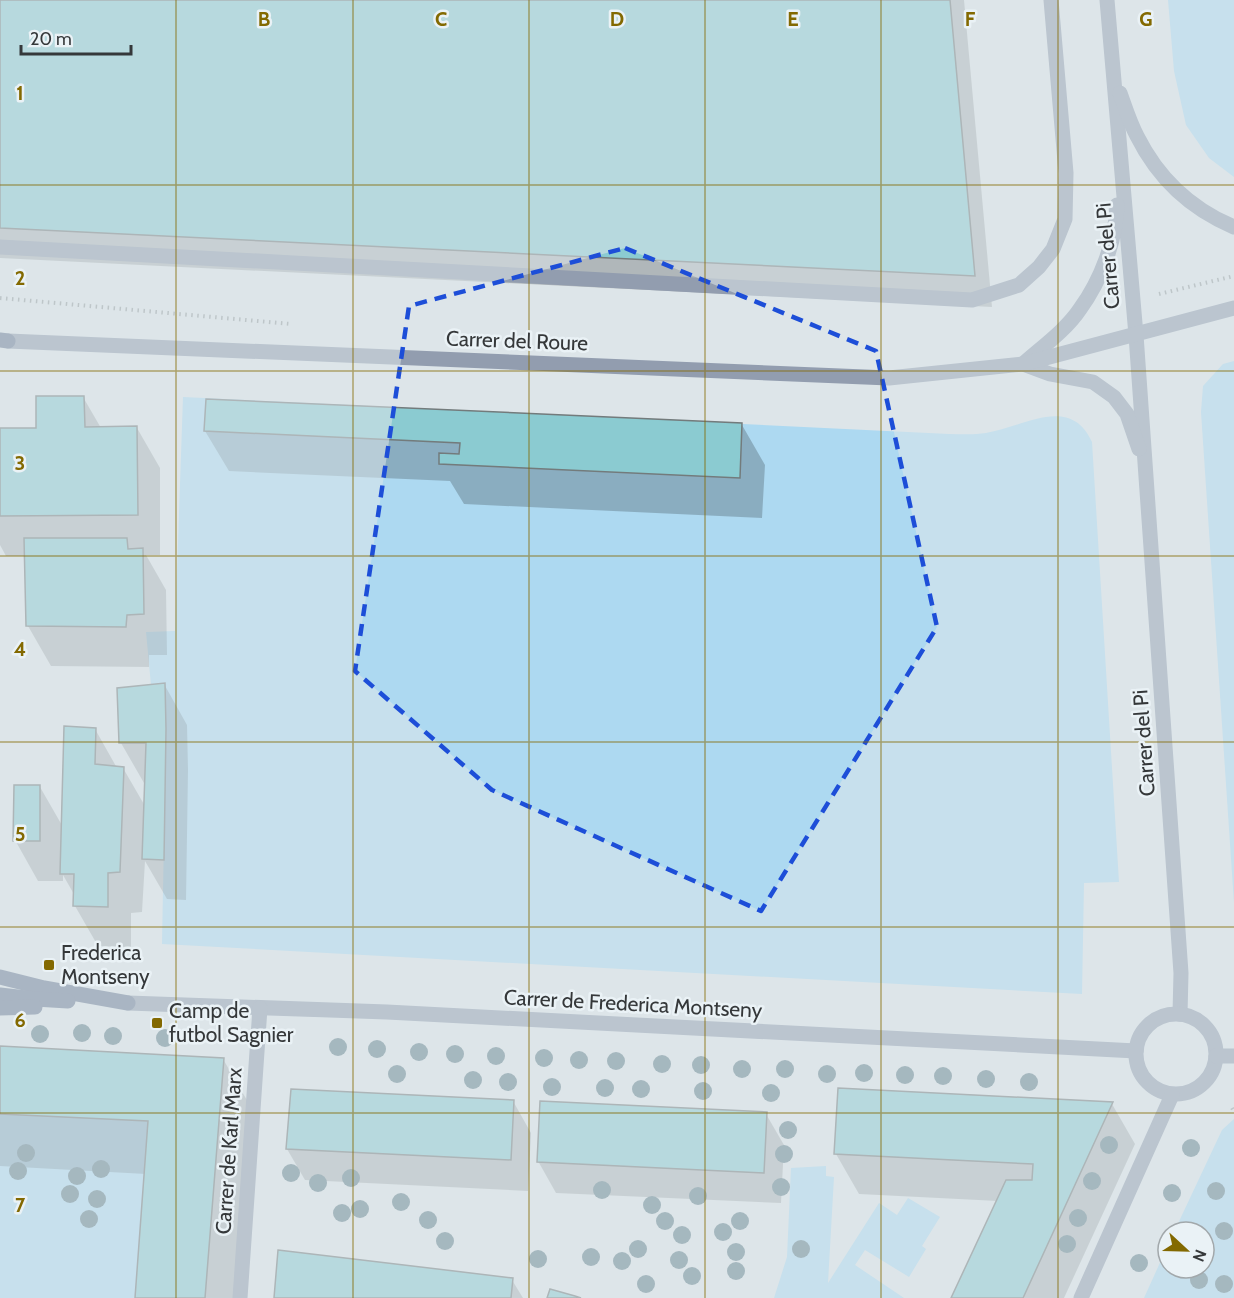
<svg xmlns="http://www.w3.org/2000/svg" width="1234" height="1298" font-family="Cabin,sans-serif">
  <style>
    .green { fill: #add9f1 }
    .shadow { fill: #0003 }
    .building { fill: #8bcbd1; stroke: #737b7c; stroke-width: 1.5 }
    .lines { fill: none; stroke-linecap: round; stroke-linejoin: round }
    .path { stroke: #9aa0a3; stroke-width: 4; stroke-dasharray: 1.5 4.5; stroke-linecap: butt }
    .service { stroke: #929daf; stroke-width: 15 }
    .minor { stroke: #929daf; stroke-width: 15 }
    .secondary { stroke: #6b7a94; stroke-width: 15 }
    .tree { fill: #63808c }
    .marked { fill: none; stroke: #1d4ed8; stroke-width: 4.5; stroke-dasharray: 12 8; stroke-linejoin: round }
    .grid { fill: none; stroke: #836901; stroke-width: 1.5; stroke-opacity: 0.55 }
    .poi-dot { fill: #836901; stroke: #eaf2f6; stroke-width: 2 }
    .labels { text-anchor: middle; stroke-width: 5; stroke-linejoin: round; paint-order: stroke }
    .street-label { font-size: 21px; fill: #35383a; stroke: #eaf2f6 }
    .poi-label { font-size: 21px; fill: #35383a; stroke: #eaf2f6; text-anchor: start }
    .grid-label { font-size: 20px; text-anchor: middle; font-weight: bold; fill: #836901; stroke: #eaf2f6; stroke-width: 5; stroke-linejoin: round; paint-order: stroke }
  </style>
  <rect width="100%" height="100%" fill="#dde5e9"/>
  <g class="green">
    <polygon points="1168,0 1234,0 1234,177 1209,158 1186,125 1174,71"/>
    <polygon points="1234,361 1234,903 1201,412 1203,386 1223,364"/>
    <path d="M183,397L949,434C961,434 974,435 986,433C1024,427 1070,394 1092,442L1119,882L1084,883L1082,994L162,944L166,729L165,683L151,685L146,632L175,631Z"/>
    <polygon points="0,1114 148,1121 135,1298 0,1298"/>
    <polygon points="1234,1119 1234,1298 1144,1298 1168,1245 1168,1268 1204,1268 1204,1232 1174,1232 1222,1130"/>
    <polygon points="826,1166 826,1176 834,1177 828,1283 879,1203 897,1215 908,1198 940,1217 922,1246 926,1249 909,1277 865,1250 855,1265 904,1298 774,1298 787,1257 791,1168"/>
  </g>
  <g class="shadow">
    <polygon points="0,0 964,0 992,307 0,258"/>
    <polygon points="83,397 101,428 137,428 160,468 160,555 146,555 166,590 167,655 149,655 149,667 51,666 28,626 26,556 6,556 0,545 0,430 37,429"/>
    <polygon points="742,425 765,465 762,518 464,504 450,481 229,471 205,431"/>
    <polygon points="164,684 187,725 188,770 186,900 167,899 145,861 142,912 131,913 131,947 98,946 75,906 75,896 63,875 63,881 38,881 15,840 40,787 63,827 95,729 117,768 123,768 145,806 146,783 144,783 121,743"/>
    <polygon points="0,1048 223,1059 255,1114 240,1298 136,1298 146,1174 0,1166"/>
    <polygon points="513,1101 531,1133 528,1191 305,1180 287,1149"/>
    <polygon points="1112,1104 1135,1144 1064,1298 953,1298 998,1201 859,1194 836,1154"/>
    <polygon points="766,1114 784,1145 781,1203 556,1193 538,1161"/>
    <polygon points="512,1280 523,1298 276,1298"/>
  </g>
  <g class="building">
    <polygon points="0,0 950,0 975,276 0,228"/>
    <polygon points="36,396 84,396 85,427 137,426 138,515 0,516 0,428 36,428"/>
    <polygon points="206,399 742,423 740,478 439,464 439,453 459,454 460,443 204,431"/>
    <polygon points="24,538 127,538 128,549 143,548 144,614 127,615 126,627 26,626"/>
    <polygon points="165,683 166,729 164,860 142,859 146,743 119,743 117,688"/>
    <polygon points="64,726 96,728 95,764 124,767 120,872 108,873 108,907 73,906 74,874 60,874"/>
    <polygon points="14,785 40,785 40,841 13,841"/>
    <polygon points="0,1046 224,1058 205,1298 135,1298 148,1121 0,1114"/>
    <polygon points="838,1088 1113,1102 1023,1298 951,1298 1006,1180 1032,1180 1033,1164 834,1154"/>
    <polygon points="291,1089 514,1100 511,1160 286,1149"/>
    <polygon points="540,1101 767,1112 764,1173 537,1162"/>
    <polygon points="278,1250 513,1278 511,1298 274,1298"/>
    <polygon points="550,1289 575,1296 581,1298 547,1298"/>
  </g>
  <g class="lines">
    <g class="path">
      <polyline points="1159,294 1234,276"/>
      <polyline points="0,298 291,324"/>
      <polyline points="1232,1108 1234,1111"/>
    </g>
    <polyline class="service" points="0,247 972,300 1019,285 1039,267 1053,249 1065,219 1066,173 1051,0"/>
    <g class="minor">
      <polyline points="1107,0 1136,335 1181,973 1180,1014"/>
      <path d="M1120,93C1125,107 1130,123 1137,136C1158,178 1191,209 1234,227"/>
      <path d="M1117,205C1116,241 1101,280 1080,309C1066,330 1042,347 1023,364L1050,374L1093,382L1114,397L1127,414L1139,449"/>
      <polyline points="8,341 889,378 1023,364 1234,308"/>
      <polyline points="128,1003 387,1012 1136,1051"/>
      <circle cx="1176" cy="1054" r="40"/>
      <polyline points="1216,1056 1234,1056"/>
      <polyline points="240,1298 260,1008"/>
      <polyline points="1081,1298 1172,1095"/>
    </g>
    <g class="secondary">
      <polyline points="0,340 8,341"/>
      <polyline points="0,977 44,988 128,1003"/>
      <polyline points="0,995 35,999 68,1001"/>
      <polyline points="0,1008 35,1007"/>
    </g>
  </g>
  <g class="tree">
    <circle cx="82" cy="1033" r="9"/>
    <circle cx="40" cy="1034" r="9"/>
    <circle cx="113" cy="1036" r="9"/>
    <circle cx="165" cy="1038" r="9"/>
    <circle cx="338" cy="1047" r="9"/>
    <circle cx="377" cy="1049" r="9"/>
    <circle cx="419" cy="1052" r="9"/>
    <circle cx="455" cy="1054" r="9"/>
    <circle cx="496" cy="1056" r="9"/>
    <circle cx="544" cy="1058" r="9"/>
    <circle cx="579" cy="1060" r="9"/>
    <circle cx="616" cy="1061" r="9"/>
    <circle cx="662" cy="1064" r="9"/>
    <circle cx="701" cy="1065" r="9"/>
    <circle cx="742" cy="1069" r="9"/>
    <circle cx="785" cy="1069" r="9"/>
    <circle cx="864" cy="1073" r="9"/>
    <circle cx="397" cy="1074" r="9"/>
    <circle cx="827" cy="1074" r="9"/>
    <circle cx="905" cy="1075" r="9"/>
    <circle cx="943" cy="1076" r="9"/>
    <circle cx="986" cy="1079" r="9"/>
    <circle cx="473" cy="1080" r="9"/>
    <circle cx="508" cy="1082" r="9"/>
    <circle cx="1029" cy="1082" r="9"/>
    <circle cx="552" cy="1087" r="9"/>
    <circle cx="605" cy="1088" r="9"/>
    <circle cx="641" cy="1089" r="9"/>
    <circle cx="703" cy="1091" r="9"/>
    <circle cx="771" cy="1093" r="9"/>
    <circle cx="788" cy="1130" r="9"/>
    <circle cx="1109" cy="1145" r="9"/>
    <circle cx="1191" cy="1148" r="9"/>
    <circle cx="26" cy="1153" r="9"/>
    <circle cx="784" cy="1154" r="9"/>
    <circle cx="101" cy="1169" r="9"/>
    <circle cx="18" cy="1171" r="9"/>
    <circle cx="291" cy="1173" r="9"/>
    <circle cx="77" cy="1176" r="9"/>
    <circle cx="351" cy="1178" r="9"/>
    <circle cx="1092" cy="1181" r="9"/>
    <circle cx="318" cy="1183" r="9"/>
    <circle cx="781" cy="1187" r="9"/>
    <circle cx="602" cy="1190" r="9"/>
    <circle cx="1216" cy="1191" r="9"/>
    <circle cx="1172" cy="1193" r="9"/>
    <circle cx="70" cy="1194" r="9"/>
    <circle cx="698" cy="1196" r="9"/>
    <circle cx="97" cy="1199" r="9"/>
    <circle cx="401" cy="1202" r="9"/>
    <circle cx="652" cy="1205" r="9"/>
    <circle cx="360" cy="1209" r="9"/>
    <circle cx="342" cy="1213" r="9"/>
    <circle cx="1078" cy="1218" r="9"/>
    <circle cx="89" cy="1219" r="9"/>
    <circle cx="428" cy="1220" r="9"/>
    <circle cx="665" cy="1221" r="9"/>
    <circle cx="740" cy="1221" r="9"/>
    <circle cx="1224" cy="1231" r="9"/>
    <circle cx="723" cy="1232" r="9"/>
    <circle cx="682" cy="1235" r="9"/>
    <circle cx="445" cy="1241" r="9"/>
    <circle cx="1067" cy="1244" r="9"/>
    <circle cx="638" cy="1249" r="9"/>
    <circle cx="801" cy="1249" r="9"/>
    <circle cx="736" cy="1252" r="9"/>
    <circle cx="591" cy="1257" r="9"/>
    <circle cx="538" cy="1259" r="9"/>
    <circle cx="679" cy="1260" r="9"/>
    <circle cx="622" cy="1261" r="9"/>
    <circle cx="1139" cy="1263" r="9"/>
    <circle cx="736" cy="1271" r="9"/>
    <circle cx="692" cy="1276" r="9"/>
    <circle cx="1199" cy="1280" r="9"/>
    <circle cx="646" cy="1284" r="9"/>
    <circle cx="1224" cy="1284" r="9"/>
  </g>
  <path d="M0 0H1234V1298H0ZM625,248L876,351L937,627L761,911L492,790L355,671L409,306Z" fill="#dde5e9" fill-opacity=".55" fill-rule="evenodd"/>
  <path class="marked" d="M625,248L876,351L937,627L761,911L492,790L355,671L409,306Z"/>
  <path class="grid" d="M176,0V1298M353,0V1298M529,0V1298M705,0V1298M881,0V1298M1058,0V1298M0,185H1234M0,371H1234M0,556H1234M0,742H1234M0,927H1234M0,1113H1234"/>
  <g class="poi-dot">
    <rect x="43" y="959" width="12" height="12" rx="3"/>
    <rect x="151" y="1017" width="12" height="12" rx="3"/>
  </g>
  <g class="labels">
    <g class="street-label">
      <text transform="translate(1108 256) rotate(-95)" y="7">Carrer del Pi</text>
      <text transform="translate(517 341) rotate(2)" y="7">Carrer del Roure</text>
      <text transform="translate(1144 743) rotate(-94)" y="7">Carrer del Pi</text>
      <text transform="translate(633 1004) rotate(3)" y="7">Carrer de Frederica Montseny</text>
      <text transform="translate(229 1151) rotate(-86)" y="7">Carrer de Karl Marx</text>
    </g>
    <g class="poi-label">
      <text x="61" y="960">Frederica<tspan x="61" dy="24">Montseny</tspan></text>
      <text x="169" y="1018">Camp de<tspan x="169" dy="24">futbol Sagnier</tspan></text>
    </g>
  </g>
  <g class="grid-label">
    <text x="264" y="26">B</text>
    <text x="441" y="26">C</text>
    <text x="617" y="26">D</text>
    <text x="793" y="26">E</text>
    <text x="970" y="26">F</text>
    <text x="1146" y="26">G</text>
    <text x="20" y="100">1</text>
    <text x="20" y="285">2</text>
    <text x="20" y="470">3</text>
    <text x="20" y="656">4</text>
    <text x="20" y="841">5</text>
    <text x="20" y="1027">6</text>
    <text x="20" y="1212">7</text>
  </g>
  <g transform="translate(1186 1250) rotate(112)"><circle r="28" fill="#eaf2f6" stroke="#a2a8ab" stroke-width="1.5"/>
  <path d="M0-4.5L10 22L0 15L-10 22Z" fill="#836901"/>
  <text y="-9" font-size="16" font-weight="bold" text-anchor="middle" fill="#35383a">N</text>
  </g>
  <path d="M21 45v9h110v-9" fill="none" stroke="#35383a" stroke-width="3"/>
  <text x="30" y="45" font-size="18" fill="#35383a" stroke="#eaf2f6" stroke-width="4.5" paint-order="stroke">20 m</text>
</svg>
